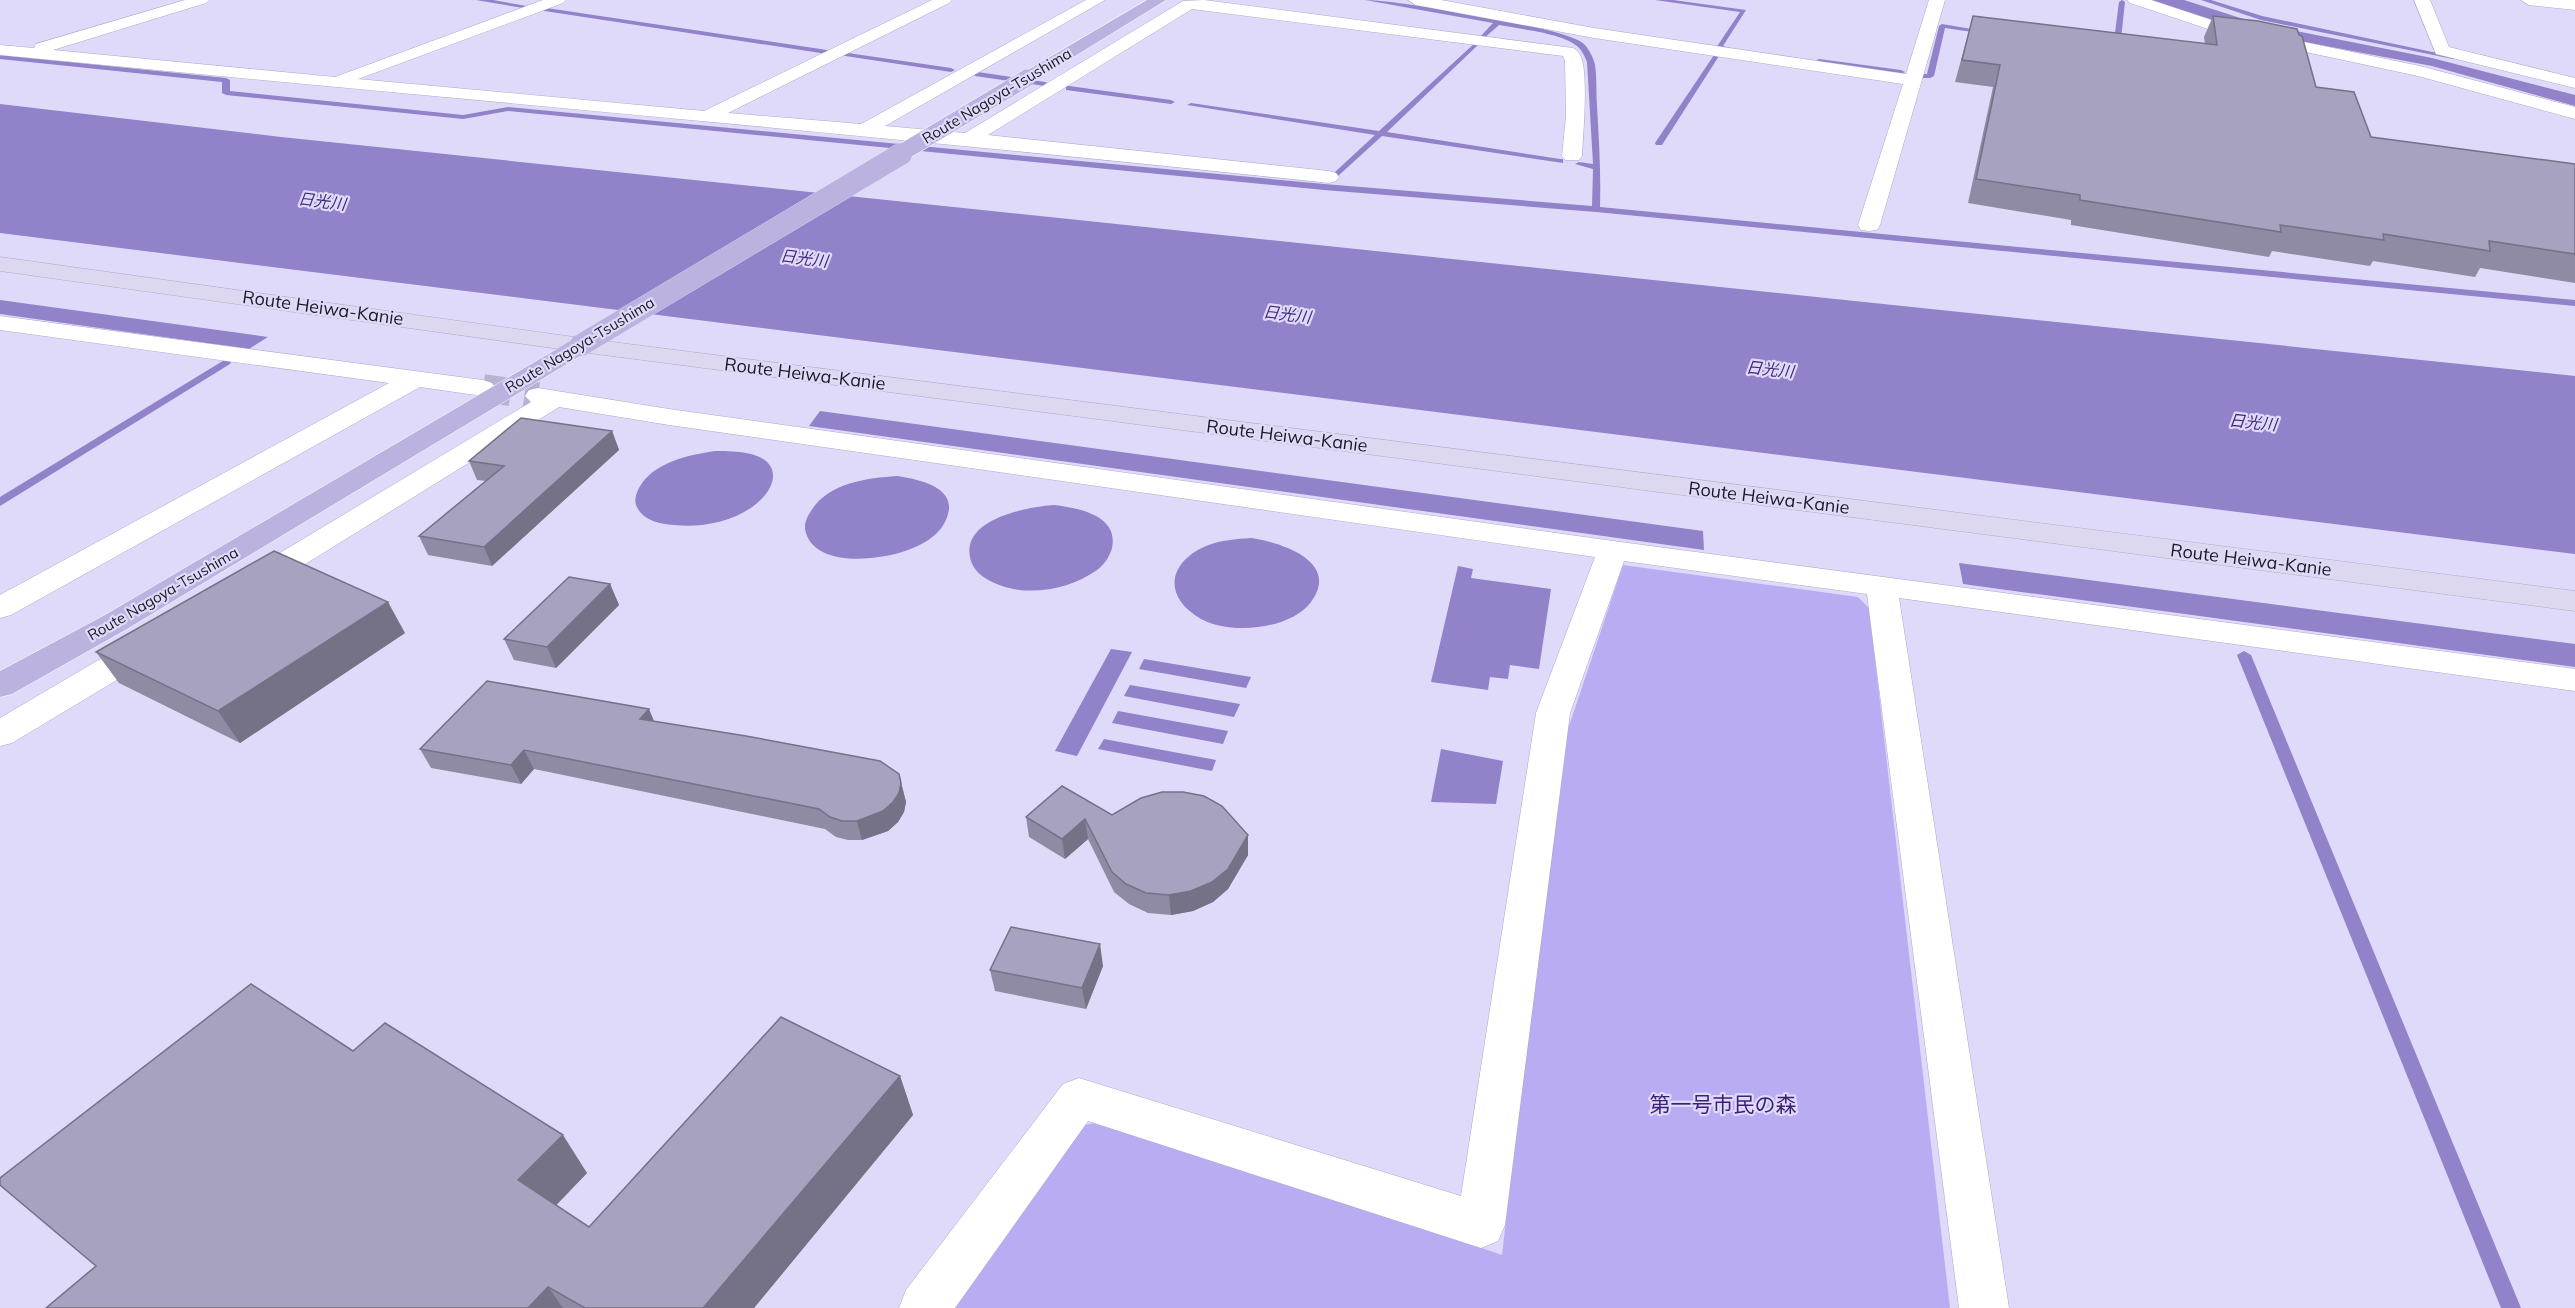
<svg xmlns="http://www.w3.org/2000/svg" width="2575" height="1308" font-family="Mulish,'Noto Sans JP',sans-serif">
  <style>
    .green { fill: #baacf2 }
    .water { fill: #9182c9 }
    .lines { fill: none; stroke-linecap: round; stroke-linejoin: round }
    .stream { fill: #9182c9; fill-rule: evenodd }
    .minor-tunnel { stroke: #b8b4cf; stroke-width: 28; stroke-dasharray: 28 14; stroke-linecap: butt }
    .minor-casing { stroke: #ada8c6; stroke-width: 1 }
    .tertiary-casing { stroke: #ada8c6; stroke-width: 1 }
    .secondary-casing { stroke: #ada8c6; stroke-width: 1 }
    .primary-casing { stroke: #fff; stroke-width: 1 }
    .minor { fill: #fff; fill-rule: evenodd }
    .tertiary { fill: #fff; fill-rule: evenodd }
    .secondary { fill: #ddd8ef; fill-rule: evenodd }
    .primary { fill: #bcb2df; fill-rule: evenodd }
    .primary-bridge-far1-casing { stroke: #fff; stroke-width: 18; stroke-linecap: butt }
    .primary-bridge-casing { stroke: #fff; stroke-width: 22; stroke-linecap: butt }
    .primary-bridge-far1 { stroke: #bcb2df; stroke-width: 17 }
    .primary-bridge { stroke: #bcb2df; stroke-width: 22 }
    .wall { fill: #908ba4 }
    .shaded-wall { fill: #757186 }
    .building { fill: #a7a2bf; stroke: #757186; stroke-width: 1.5 }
    .labels { text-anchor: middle; stroke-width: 4.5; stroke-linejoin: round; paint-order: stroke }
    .far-street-label { font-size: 15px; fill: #1c1a25; stroke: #dfdaf9 }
    .far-water-label { font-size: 16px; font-style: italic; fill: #43287d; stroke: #dfdaf9 }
    .street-label { font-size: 18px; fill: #1c1a25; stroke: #dfdaf9 }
    .near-park-label { font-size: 21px; fill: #3e2176; stroke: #dfdaf9 }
  </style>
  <rect width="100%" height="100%" fill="#dfdaf9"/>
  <polygon class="green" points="1623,565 1858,597 1869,608 1950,1308 951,1308 1085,1125 1110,1120 1502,1255 1560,753"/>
  <g class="water">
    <polygon points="2152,0 2184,0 2256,23 2432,58 2575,95 2575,106 2432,66 2235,29"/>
    <polygon points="0,104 281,137 2575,376 2575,554 0,233"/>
    <polygon points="0,300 268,337 249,349 0,314"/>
    <polygon points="820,411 1703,531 1704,550 809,426"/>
    <path d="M715,451C727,451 739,451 751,454C782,462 777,487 756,504C734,522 701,528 674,525C661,524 645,521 638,509C633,502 636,494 639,488C653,462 689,455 715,451Z"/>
    <path d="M897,476C916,479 956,486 948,514C943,534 923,545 905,551C879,560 817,568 806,533C803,525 807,517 811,511C828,483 867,478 897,476Z"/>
    <path d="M1054,505C1078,508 1119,515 1112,548C1110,556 1104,565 1097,570C1066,592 1018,599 985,578C979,574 973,568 971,561C958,519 1027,507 1054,505Z"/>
    <path d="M1251,538C1280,542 1341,561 1311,602C1290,630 1230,635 1201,619C1163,597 1167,563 1206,546C1221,540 1236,539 1251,538Z"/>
    <polygon points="1959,563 2575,644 2575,667 1963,584"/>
    <polygon points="1458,566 1473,569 1471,578 1551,589 1539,669 1510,665 1508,679 1490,677 1488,690 1431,682"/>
    <polygon points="1111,649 1132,652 1077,756 1055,751"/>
    <polygon points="1144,659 1251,677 1246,688 1139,669"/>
    <polygon points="1130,685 1240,704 1234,717 1124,696"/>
    <polygon points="1118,711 1228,731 1223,744 1112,723"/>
    <polygon points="1104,739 1216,760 1212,771 1098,749"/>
    <polygon points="1441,749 1503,761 1496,804 1431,802"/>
  </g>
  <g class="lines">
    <g class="stream">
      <polygon points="476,0 493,0 532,7 529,9"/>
      <path d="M1365,0C1395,0 1567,27 1584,44C1589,49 1594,59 1595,65C1597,78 1596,92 1597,106C1599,140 1601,173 1600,207L2575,300V306L1596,212L1324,190L508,111L463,119L226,95L222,93V82L0,59V55L226,78L230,80V91L463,115L508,107L1324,184L1592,206L1593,169L1575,164L1579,162L1593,164L1587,62C1585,57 1582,50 1577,46C1562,33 1520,29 1499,25L1482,40L1479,38L1493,23Z"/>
      <polygon points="1655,0 1673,0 1746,10 1723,46 1738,50 1735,52 1716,48 1740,12"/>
      <polygon points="2122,0 2125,2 2120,48 2116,50 2113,48 2119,2"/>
      <polygon points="2201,0 2211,0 2262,16 2456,57 2453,59 2261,20"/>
      <polygon points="540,7 827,50 830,52 827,54 538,10"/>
      <polygon points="1942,24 1989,32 1986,34 1945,28 1934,76 1930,78 1920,78 1920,74 1927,74 1939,26"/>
      <polygon points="1476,42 1478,45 1387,132 1560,159 1563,159 1563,163 1382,136 1338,176 1334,174 1335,172 1375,135 1187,105 1191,103 1379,131"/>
      <polygon points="841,52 951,68 955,70 951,72 839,55"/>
      <polygon points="1714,55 1719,56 1662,145 1656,145 1655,143"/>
      <polygon points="1819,59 1901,70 1905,72 1901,74 1817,62 1817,60"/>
      <polygon points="978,72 1045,82 1049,84 1045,86 975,76 974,74"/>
      <polygon points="1069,86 1171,100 1175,102 1171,104 1066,90 1066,86"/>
      <polygon points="226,359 231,362 230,364 0,506 0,497"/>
      <polygon points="2244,651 2251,655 2521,1308 2501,1308 2237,655"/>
    </g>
    <polyline class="minor-tunnel" points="483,388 538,396"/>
    <g class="minor-casing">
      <g id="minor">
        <path d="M185,0H209L206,3L53,50L335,77L543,0H566L563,3L358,79L704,111L932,0H952L949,3L728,113L861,124L1086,0H1105L885,126L965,133L1183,1L1204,0L1573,48C1577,51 1578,51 1580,55C1589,70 1583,136 1582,156L1579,160H1565L1562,156L1566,116L1565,61L1563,56L1192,9L988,135L1329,171L1336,173L1339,177L1336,181L1329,183C886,136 443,98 0,55V45L34,48L36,44Z"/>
        <polygon points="1408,0 1441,0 1594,28 1906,74 1929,0 1945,0 1880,225 1877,230 1869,231 1861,230 1858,225 1903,84 1594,38 1416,5"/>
        <polygon points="2127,0 2151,0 2236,28 2420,66 2575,107 2575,119 2418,76 2226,35 2130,3"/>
        <polygon points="2414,0 2430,0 2449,47 2575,78 2575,88 2436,54"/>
        <polygon points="0,316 483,380 492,383 496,388 492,393 483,396 420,387 11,615 0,618 0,595 389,383 0,330"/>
        <polygon points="538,388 669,409 1613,541 2575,669 2575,691 1899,598 2009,1308 1959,1308 1867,594 1624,561 1570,713 1505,1225 1498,1241 1481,1248 1088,1121 955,1308 899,1308 906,1290 1063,1084 1079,1078 1461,1196 1536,713 1595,557 669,425 559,407 265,589 254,592 243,589 238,582 243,575 531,402 525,396 529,390"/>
        <polygon points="148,635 160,638 164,646 160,654 12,743 0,746 0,718 136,638"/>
      </g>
    </g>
    <g class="tertiary-casing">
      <polygon id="tertiary" points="2521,0 2575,0 2575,10 2529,5"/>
    </g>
    <g class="secondary-casing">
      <polygon id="secondary" points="0,257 581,338 2575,591 2575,611 581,352 0,271"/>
    </g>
    <g class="primary-casing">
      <g id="primary">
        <polygon points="1147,0 1166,0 1033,82 1021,82 1018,78 1021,74"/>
        <polygon points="581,338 590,340 593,345 590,350 127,629 12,694 0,697 0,671 105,615 572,340"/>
      </g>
    </g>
    <use href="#minor" class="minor"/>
    <use href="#tertiary" class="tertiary"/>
    <use href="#secondary" class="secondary"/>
    <use href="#primary" class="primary"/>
    <g class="primary-bridge-far1-casing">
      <polyline id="primary-bridge-far1" points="898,155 1027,78"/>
    </g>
    <g class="primary-bridge-casing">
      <polyline id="primary-bridge" points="581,345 901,154"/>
    </g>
    <use href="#primary-bridge-far1" class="primary-bridge-far1"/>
    <use href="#primary-bridge" class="primary-bridge"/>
  </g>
  <g class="wall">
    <polygon points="1973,16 2205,44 2204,37 2213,16 2316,87 2371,137 2575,164 2575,283 2480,268 2475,277 2373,261 2370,266 2272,251 2269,257 2071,225 2071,220 1968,203 1993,87 1955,82"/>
    <polygon points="612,431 619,450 492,566 428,555 419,536 486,481 477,480 469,461"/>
    <polygon points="610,584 619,605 556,668 514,660 504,639"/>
    <polygon points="405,633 240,743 119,683 96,652"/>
    <polygon points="654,721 899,774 906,802 904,812 898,822 888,831 862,840 848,840 836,837 825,829 534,769 521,784 431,768 420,749"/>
    <polygon points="1112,815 1248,855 1228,889 1213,902 1193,911 1171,915 1148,913 1129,904 1114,892 1088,839 1065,859 1029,837 1026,817"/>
    <polygon points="1103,966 1086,1009 995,991 990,970"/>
    <polygon points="353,1051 587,1173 556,1205 589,1227 900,1076 913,1115 754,1308 46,1308"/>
  </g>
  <g class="shaded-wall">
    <polygon points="612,431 619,450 492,566 484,547"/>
    <polygon points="610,584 619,605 556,668 547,647"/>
    <polygon points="388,602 405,633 240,743 218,711"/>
    <polygon points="649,709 657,728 640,719"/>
    <polygon points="524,750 534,769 521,784 511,765"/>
    <polygon points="901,783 906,802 904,812 898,822 888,831 862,840 857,821"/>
    <polygon points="1085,819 1088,839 1065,859 1062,839"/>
    <polygon points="1248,835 1248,855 1228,889 1213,902 1193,911 1171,915 1169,895"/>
    <polygon points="1100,944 1103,966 1086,1009 1082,988"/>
    <polygon points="900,1076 913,1115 754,1308 703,1308"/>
    <polygon points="563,1135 587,1173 544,1218 518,1180"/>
    <polygon points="548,1287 563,1308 528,1308"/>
  </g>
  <g class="building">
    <polygon points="1973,16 2217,45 2213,16 2258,21 2297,29 2299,35 2302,36 2316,87 2354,92 2371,137 2575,164 2575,254 2489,241 2490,251 2383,234 2384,240 2280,225 2281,232 2080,200 2080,195 1976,179 2000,65 1962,60"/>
    <polygon points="521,418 612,431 484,547 419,536 504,466 469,461"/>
    <polygon points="274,551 388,602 218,711 96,652"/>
    <polygon points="569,577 610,584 547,647 504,639"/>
    <polygon points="487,681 649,709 640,719 746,736 880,761 899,774 901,783 899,793 893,802 883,811 857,821 842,821 830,817 819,809 524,750 511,765 420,749"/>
    <polygon points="1062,786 1112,815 1141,798 1162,792 1183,792 1204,796 1222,806 1248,835 1228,869 1212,882 1191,891 1169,895 1146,893 1126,884 1112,872 1085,819 1062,839 1026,817"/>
    <polygon points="1011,927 1100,944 1082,988 990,970"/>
    <polygon points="251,984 353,1051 385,1023 563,1135 518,1180 589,1227 781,1017 900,1076 703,1308 585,1308 548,1287 528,1308 46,1308 96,1266 0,1185 0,1178"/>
  </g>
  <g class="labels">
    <g class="far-street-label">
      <text transform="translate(997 96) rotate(-31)" y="5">Route Nagoya-Tsushima</text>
      <text transform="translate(580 345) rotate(-31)" y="5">Route Nagoya-Tsushima</text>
      <text transform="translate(163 594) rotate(-30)" y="5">Route Nagoya-Tsushima</text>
    </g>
    <g class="far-water-label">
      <text transform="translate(322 201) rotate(7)" y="6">日光川</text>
      <text transform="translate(804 258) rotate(7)" y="6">日光川</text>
      <text transform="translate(1287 314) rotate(7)" y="6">日光川</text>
      <text transform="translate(1770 369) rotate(6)" y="6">日光川</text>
      <text transform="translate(2253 422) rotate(6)" y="6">日光川</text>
    </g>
    <g class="street-label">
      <text transform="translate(323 308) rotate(8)" y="6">Route Heiwa-Kanie</text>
      <text transform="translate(805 374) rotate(7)" y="6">Route Heiwa-Kanie</text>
      <text transform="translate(1287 436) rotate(7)" y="6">Route Heiwa-Kanie</text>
      <text transform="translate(1769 498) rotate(7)" y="6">Route Heiwa-Kanie</text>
      <text transform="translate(2251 560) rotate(7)" y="6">Route Heiwa-Kanie</text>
    </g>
    <g class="near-park-label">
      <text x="1723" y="1112">第一号市民の森</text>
    </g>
  </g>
</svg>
